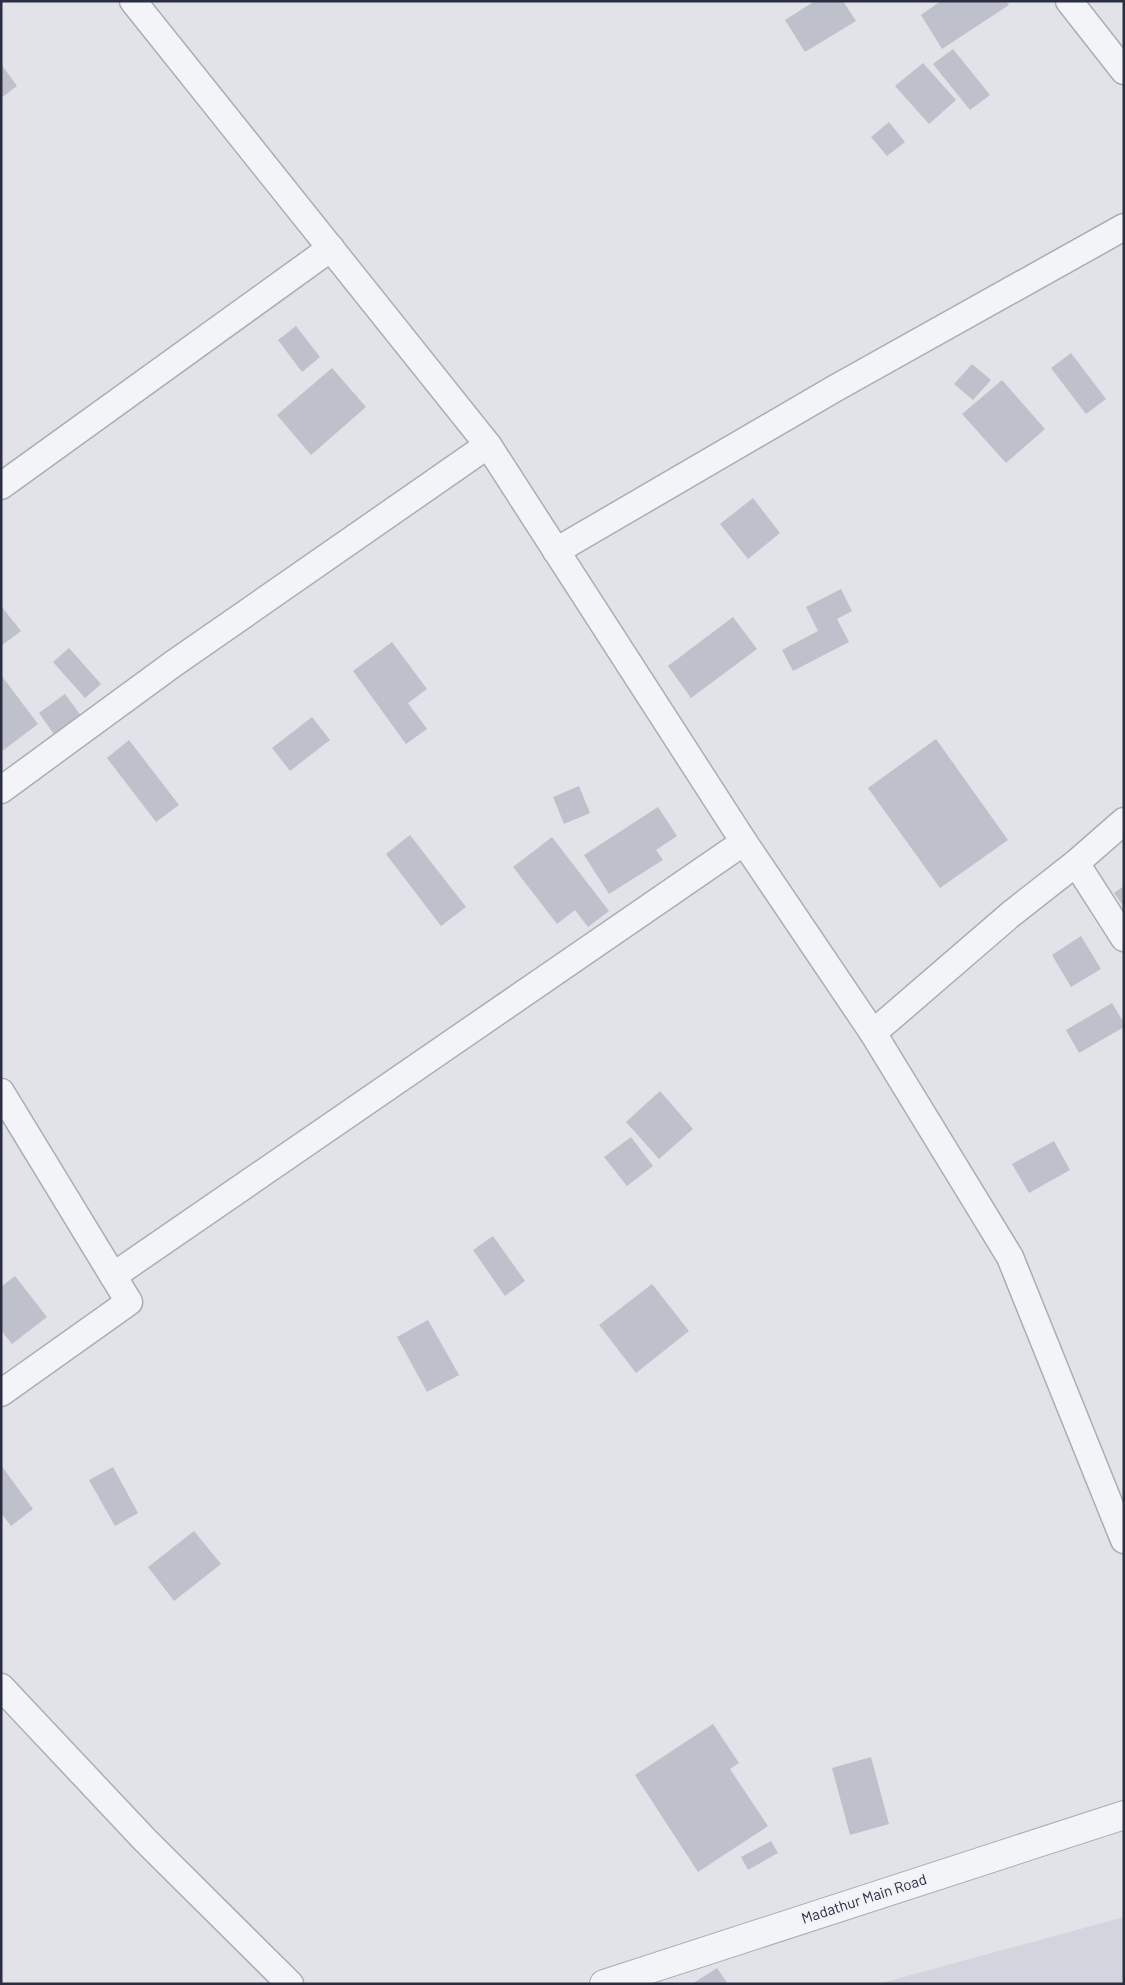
<svg xmlns="http://www.w3.org/2000/svg" width="1125" height="1985" font-family="Barlow,sans-serif">
  <style>
    .built { fill: #d3d5de }
    .building { fill: #bec1cc }
    .lines { fill: none; stroke-linecap: round; stroke-linejoin: round }
    .minor-casing { stroke: #aaadb6; stroke-width: 29 }
    .tertiary-casing { stroke: #aaadb6; stroke-width: 30 }
    .minor { stroke: #f3f4f7; stroke-width: 26 }
    .tertiary { stroke: #f3f4f7; stroke-width: 28 }
    .labels { text-anchor: middle; stroke-width: 4.5; stroke-linejoin: round; paint-order: stroke }
    .street-label { font-size: 15px; fill: #292f40; stroke: #f0f2f7 }
  </style>
  <rect width="100%" height="100%" fill="#e1e3e9"/>
  <polygon class="built" points="1124,1917 1124,1984 878,1984"/>
  <g class="building">
    <polygon points="815,1 843,1 856,21 805,52 785,20"/>
    <polygon points="941,1 1006,1 1009,5 942,49 921,15"/>
    <polygon points="953,49 990,95 970,110 933,64"/>
    <polygon points="923,63 956,100 929,124 895,86"/>
    <polygon points="1,64 17,86 1,98"/>
    <polygon points="889,122 905,142 887,156 871,137"/>
    <polygon points="296,326 320,357 302,372 278,340"/>
    <polygon points="1071,353 1106,399 1086,414 1051,368"/>
    <polygon points="972,364 991,380 973,400 954,384"/>
    <polygon points="332,368 366,407 311,455 277,415"/>
    <polygon points="1002,380 1045,429 1006,463 962,414"/>
    <polygon points="753,498 780,533 748,559 720,524"/>
    <polygon points="841,589 852,611 837,619 849,642 793,671 782,650 818,631 806,607"/>
    <polygon points="1,606 21,631 1,646"/>
    <polygon points="733,617 757,649 691,698 668,666"/>
    <polygon points="392,642 427,689 408,703 427,729 406,744 353,671"/>
    <polygon points="69,648 101,684 85,698 53,662"/>
    <polygon points="1,675 38,724 1,752"/>
    <polygon points="65,694 82,717 56,737 39,713"/>
    <polygon points="312,717 330,740 290,771 272,748"/>
    <polygon points="936,739 1008,840 940,888 868,788"/>
    <polygon points="129,740 179,805 156,822 107,758"/>
    <polygon points="579,786 590,813 564,824 553,797"/>
    <polygon points="658,807 677,836 656,850 663,860 609,894 584,855"/>
    <polygon points="410,835 466,907 441,926 386,854"/>
    <polygon points="552,837 609,911 588,927 575,910 557,924 513,867"/>
    <polygon points="1124,886 1124,907 1114,893"/>
    <polygon points="1081,936 1101,969 1071,987 1052,955"/>
    <polygon points="1112,1003 1124,1023 1124,1027 1079,1053 1066,1030"/>
    <polygon points="660,1091 693,1129 659,1159 626,1122"/>
    <polygon points="631,1137 653,1166 627,1186 604,1157"/>
    <polygon points="1054,1141 1070,1170 1029,1193 1012,1164"/>
    <polygon points="493,1236 525,1281 505,1296 473,1250"/>
    <polygon points="15,1276 47,1317 12,1344 1,1330 1,1287"/>
    <polygon points="652,1284 689,1331 636,1373 599,1325"/>
    <polygon points="428,1320 459,1375 427,1392 397,1337"/>
    <polygon points="1,1465 33,1509 11,1526 1,1513"/>
    <polygon points="113,1467 138,1513 115,1526 89,1480"/>
    <polygon points="194,1531 221,1564 174,1601 148,1567"/>
    <polygon points="713,1724 739,1763 730,1769 768,1826 698,1872 635,1775"/>
    <polygon points="871,1757 889,1824 850,1835 832,1768"/>
    <polygon points="771,1841 778,1853 748,1870 741,1857"/>
    <polygon points="717,1968 728,1984 692,1984"/>
  </g>
  <g class="lines">
    <g class="minor-casing">
      <g id="minor">
        <polyline points="133,1 488,445 744,842 873,1033 1010,1257 1124,1540"/>
        <polyline points="1069,1 1124,71"/>
        <polyline points="1,486 331,248"/>
        <polyline points="556,551 834,389 1124,227"/>
        <polyline points="1,790 173,664 488,445"/>
        <polyline points="1076,863 1124,938"/>
        <polyline points="873,1033 1011,914 1076,863 1124,821"/>
        <polyline points="1,1092 129,1302 1,1393"/>
        <polyline points="113,1276 744,842"/>
        <polyline points="1,1687 145,1840 290,1984"/>
      </g>
    </g>
    <g class="tertiary-casing">
      <polyline id="tertiary" points="604,1984 1124,1815"/>
    </g>
    <use href="#minor" class="minor"/>
    <use href="#tertiary" class="tertiary"/>
  </g>
  <g class="labels">
    <g class="street-label">
      <text transform="translate(864 1899) rotate(-18)" y="5">Madathur Main Road</text>
    </g>
  </g>
  <rect width="1125" height="1985" fill="none" stroke="#292f40" stroke-width="5"/>
</svg>
